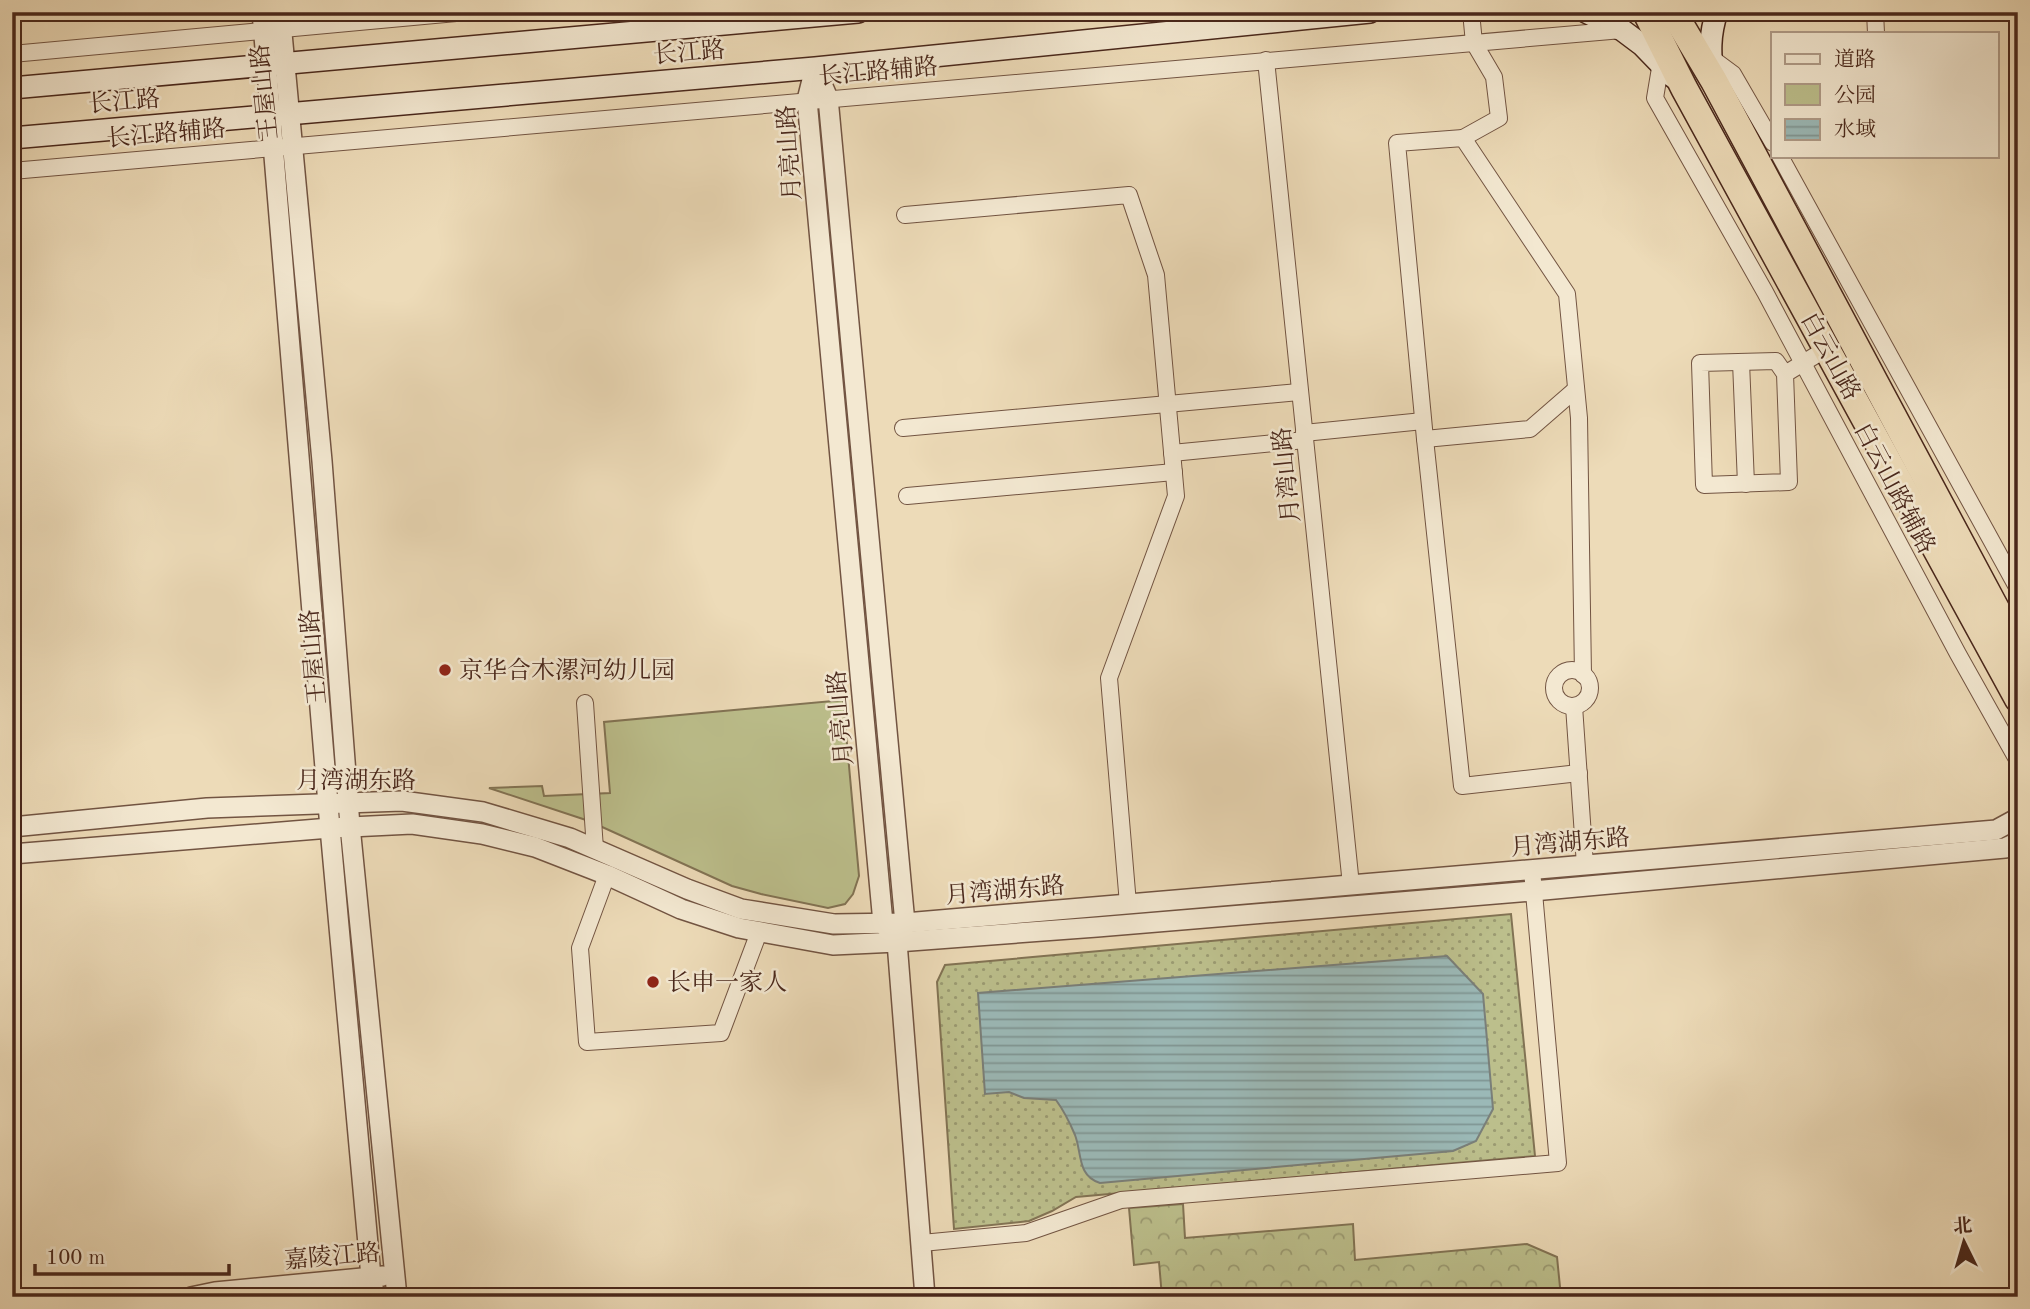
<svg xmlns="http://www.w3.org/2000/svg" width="2030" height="1309" font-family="'Old Standard TT','Noto Serif SC',serif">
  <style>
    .grass { fill: url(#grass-dots); stroke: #827354; stroke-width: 2 }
    .forest { fill: url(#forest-crowns); stroke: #827354; stroke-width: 2 }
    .park { fill: #bcbf8c; stroke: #827354; stroke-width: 2 }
    .water { fill: url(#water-rules); stroke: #7a7f79; stroke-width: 2 }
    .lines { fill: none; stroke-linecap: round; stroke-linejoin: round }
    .minor-casing { stroke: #725442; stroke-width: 18 }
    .tertiary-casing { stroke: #725442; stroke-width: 22 }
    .secondary-casing { stroke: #49271b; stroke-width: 24 }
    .trunk-casing { stroke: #49271b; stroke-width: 29 }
    .minor { stroke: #f3e8d1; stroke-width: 16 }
    .tertiary { stroke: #f3e8d1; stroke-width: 19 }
    .secondary { stroke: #f3e8d1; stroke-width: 21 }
    .trunk { stroke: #eddbb8; stroke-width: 26 }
    .poi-dot { fill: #8f2418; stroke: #f3e8d1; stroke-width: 2.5 }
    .labels { text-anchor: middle; stroke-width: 5; stroke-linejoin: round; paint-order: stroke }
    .street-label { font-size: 24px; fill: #49271b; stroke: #f3e8d1 }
    .poi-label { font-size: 24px; fill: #49271b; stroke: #f3e8d1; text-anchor: start }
  </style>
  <defs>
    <pattern id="grass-dots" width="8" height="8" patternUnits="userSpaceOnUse" patternTransform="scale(1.75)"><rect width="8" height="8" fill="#bcbf8c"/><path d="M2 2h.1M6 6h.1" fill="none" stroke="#9b9b72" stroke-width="1.8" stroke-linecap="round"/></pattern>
    <pattern id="forest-crowns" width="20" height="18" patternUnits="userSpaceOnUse" patternTransform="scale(1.75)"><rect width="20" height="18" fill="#bcbf8c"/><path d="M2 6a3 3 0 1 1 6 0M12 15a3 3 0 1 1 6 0" fill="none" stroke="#9b9b72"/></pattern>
    <pattern id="water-rules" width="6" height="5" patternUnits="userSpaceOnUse" patternTransform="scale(1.75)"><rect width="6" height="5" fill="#9bb9b7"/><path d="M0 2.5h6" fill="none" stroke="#809694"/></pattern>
  </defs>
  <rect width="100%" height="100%" fill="#eddbb8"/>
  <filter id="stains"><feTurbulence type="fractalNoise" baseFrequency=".00286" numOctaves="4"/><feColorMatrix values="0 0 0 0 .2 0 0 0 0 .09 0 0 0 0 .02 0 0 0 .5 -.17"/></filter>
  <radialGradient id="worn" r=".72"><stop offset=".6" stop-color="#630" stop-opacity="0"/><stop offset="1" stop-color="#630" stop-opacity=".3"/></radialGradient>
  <polygon class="grass" points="1511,914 1535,1156 1076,1197 1052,1211 1029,1221 954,1229 937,982 945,965"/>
  <polygon class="forest" points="1183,1204 1185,1238 1353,1224 1355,1260 1527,1244 1557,1257 1561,1297 1162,1297 1159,1262 1134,1265 1129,1208"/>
  <polygon class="park" points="843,700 859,876 853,894 845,904 828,908 761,894 732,886 589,821 489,788 542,786 544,796 610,793 604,722"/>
  <path class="water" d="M1447,956L1483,994L1493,1109L1476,1141L1453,1151L1100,1183C1077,1176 1082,1153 1075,1135C1070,1123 1064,1111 1056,1100L1024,1098L1009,1092L985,1094L978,993Z"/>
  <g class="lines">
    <g class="minor-casing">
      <g id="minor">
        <polyline points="669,12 671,28"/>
        <polyline points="1875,12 1876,33"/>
        <polyline points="12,54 467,12"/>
        <polyline points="1706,54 1733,74 1773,143"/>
        <polyline points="1662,56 1655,98 1765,292 1958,654 2018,761"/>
        <polyline points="1266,60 1351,885"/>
        <polyline points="1463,138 1499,118 1494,77 1474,43 1471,12"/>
        <polyline points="1780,156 2018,589"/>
        <polyline points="12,171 1622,30"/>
        <polyline points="905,215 1129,195 1156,275 1176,496 1109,678 1128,904"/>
        <polyline points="1741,362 1746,484"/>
        <polyline points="1785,374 1789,482 1704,485 1700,363 1776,361 1785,374 1826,349"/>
        <polyline points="903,428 1299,392"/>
        <polyline points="1304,433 1423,421"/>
        <polyline points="1425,439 1530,429 1576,389"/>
        <polyline points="1172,453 1305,440"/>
        <polyline points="907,496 1174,472"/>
        <circle cx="1572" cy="688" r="18"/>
        <polyline points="585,703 595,849"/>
        <polyline points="1574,706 1585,865"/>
        <polyline points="1579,773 1462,786 1425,439 1397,143 1463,138 1567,294 1579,418 1583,675"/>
        <polyline points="607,875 580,948 587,1042 721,1033 759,932"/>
        <polyline points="922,1243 1026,1233 1121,1200 1558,1163 1532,870"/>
      </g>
    </g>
    <g class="tertiary-casing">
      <g id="tertiary">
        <polyline points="262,12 330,828 371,1277 375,1297"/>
        <polyline points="280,12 322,461 350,826 397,1297"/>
        <polyline points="815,68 828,98 903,902 905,923 897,942 925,1297"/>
        <polyline points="815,68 807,100 883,923 891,933"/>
        <polyline points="12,827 207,808 402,801 483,812 570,838 687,889 741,909 834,924 905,923 1996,830 2018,818"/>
        <polyline points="12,854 330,828 412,824 482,834 535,847 607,875 681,909 739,928 833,945 897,942 1097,927 1533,891 2005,848 2018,842"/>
        <polyline points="191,1297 215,1292 383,1276"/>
      </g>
    </g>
    <g class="secondary-casing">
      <g id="secondary">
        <polyline points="1586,12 1622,30 1642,45 1673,77"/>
        <path d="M1713,79C1710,55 1709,35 1717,12"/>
        <polyline points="12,88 858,12"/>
        <polyline points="12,138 815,68 1370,12"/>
      </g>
    </g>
    <g class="trunk-casing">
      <g id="trunk">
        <polyline points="1646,12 1684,88 2018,699"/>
        <polyline points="1673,12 1714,81 2018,650"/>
      </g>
    </g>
    <use href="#minor" class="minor"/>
    <use href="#tertiary" class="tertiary"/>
    <use href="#secondary" class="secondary"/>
    <use href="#trunk" class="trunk"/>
  </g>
  <g class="poi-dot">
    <circle cx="445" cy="670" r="7"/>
    <circle cx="653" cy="982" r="7"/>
  </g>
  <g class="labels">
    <g class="street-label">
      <text transform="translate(689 52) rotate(-5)" y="8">长江路</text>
      <text transform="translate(878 71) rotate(-5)" y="8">长江路辅路</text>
      <text transform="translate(264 92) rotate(-96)" y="8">王屋山路</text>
      <text transform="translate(124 101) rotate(-5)" y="8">长江路</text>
      <text transform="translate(166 133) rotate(-5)" y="8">长江路辅路</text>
      <text transform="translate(789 153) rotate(-94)" y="8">月亮山路</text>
      <text transform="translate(1831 356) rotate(61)" y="8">白云山路</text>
      <text transform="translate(1286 475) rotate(-96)" y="8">月湾山路</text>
      <text transform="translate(1895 488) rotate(62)" y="8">白云山路辅路</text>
      <text transform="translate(313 657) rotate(-95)" y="8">王屋山路</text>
      <text transform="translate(840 718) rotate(-95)" y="8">月亮山路</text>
      <text x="356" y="788">月湾湖东路</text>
      <text transform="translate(1570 842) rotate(-5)" y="8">月湾湖东路</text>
      <text transform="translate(1005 890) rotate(-5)" y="8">月湾湖东路</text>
      <text transform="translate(332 1256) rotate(-5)" y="8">嘉陵江路</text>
    </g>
    <g class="poi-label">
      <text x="459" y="678">京华合木漯河幼儿园</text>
      <text x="667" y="990">长申一家人</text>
    </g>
  </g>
  <rect width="2030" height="1309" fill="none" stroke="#eddbb8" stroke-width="42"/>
  <rect x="14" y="14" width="2002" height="1281" fill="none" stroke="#49271b" stroke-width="3.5"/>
  <rect x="21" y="21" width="1988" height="1267" fill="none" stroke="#49271b" stroke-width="2"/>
  <rect x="1771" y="32" width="228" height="126" fill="#f3e8d1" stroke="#af9b88" stroke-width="2"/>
  <rect x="1785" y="54" width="35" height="10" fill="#f3e8d1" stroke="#af9b88" stroke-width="2"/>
  <text x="1834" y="66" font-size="21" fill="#49271b">道路</text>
  <rect x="1785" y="84" width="35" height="21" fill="#bcbf8c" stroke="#af9b88" stroke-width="2"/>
  <text x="1834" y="102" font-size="21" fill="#49271b">公园</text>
  <rect x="1785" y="119" width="35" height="21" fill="url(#water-rules)" stroke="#af9b88" stroke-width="2"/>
  <text x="1834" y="136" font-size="21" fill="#49271b">水域</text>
  <g transform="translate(1964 1242) rotate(355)" stroke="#f3e8d1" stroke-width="5" paint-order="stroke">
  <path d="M0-5L12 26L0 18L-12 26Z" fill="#49271b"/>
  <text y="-10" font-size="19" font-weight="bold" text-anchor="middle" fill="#49271b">北</text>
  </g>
  <path d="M35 1264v10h194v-10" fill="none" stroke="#49271b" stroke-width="3.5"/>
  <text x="46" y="1264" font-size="21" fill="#49271b" stroke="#f3e8d1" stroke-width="5" paint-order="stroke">100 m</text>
  <rect width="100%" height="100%" filter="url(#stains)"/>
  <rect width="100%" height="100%" fill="url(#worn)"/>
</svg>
